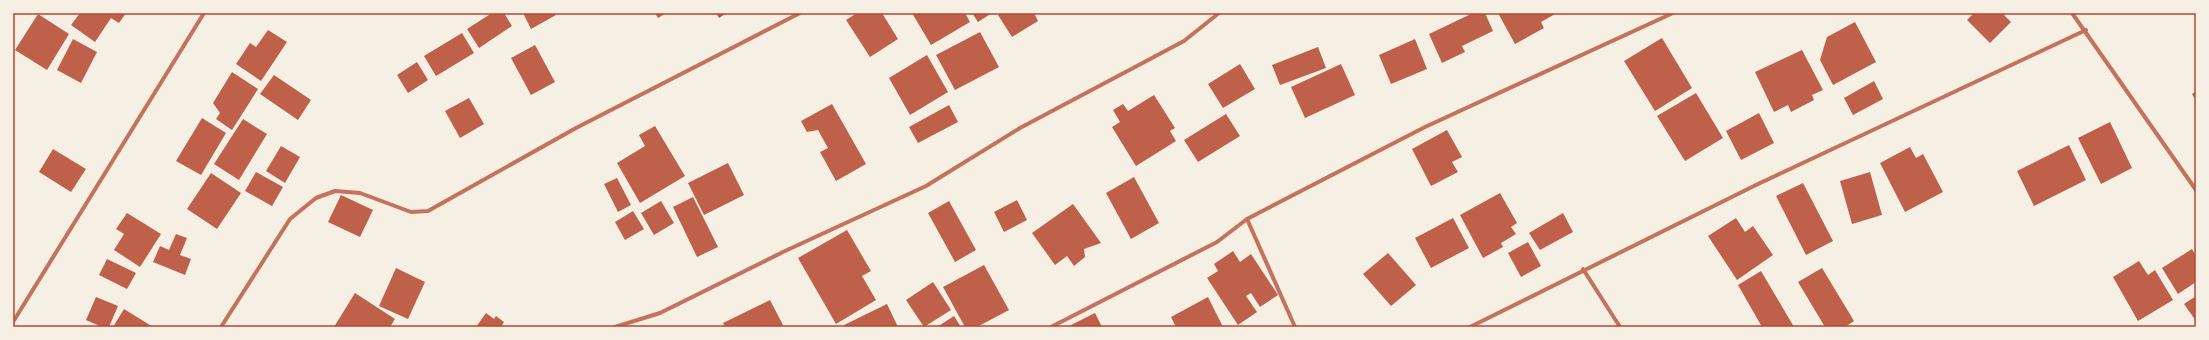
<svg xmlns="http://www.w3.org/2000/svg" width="2209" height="340" font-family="Signika,sans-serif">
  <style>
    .building { fill: #bf614a }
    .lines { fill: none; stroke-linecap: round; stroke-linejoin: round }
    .minor { stroke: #c5725c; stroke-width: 4 }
    .neatline { fill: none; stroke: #b5482f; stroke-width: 1.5 }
  </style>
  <rect width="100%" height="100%" fill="#f6efe4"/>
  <g class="building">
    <polygon points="80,13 126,13 119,23 111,18 95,42 71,25"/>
    <polygon points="492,13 504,13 512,26 479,48 467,29"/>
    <polygon points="523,13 555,13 556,15 531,29"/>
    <polygon points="655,13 666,13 658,18"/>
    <polygon points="716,13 727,13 719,18"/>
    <polygon points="857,13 882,13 898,39 870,57 846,20"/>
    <polygon points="912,13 965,13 970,22 931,45"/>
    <polygon points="972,13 992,13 978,22"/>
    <polygon points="1001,13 1034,13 1038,21 1012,37 998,15"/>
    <polygon points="1473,13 1485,13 1493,31 1462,46 1465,52 1442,63 1429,34"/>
    <polygon points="1498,13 1557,13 1541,22 1544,28 1515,44"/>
    <polygon points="1971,13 2006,13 2004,15 2011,22 1990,43 1967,20 1972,15"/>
    <polygon points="38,14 69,34 47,70 15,50"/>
    <polygon points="1855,22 1876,62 1833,85 1820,60 1827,37"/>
    <polygon points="268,30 287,42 261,81 236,64 250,43 256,47"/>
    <polygon points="980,32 999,67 955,90 936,55"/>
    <polygon points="462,33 474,53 436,76 424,56"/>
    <polygon points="1662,38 1692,88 1655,111 1624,61"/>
    <polygon points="73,39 97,52 81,83 57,70"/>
    <polygon points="1415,39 1427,69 1391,84 1379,55"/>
    <polygon points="535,45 555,82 531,95 511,58"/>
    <polygon points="1318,47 1326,68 1280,85 1272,65"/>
    <polygon points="1802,50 1823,90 1812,95 1814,100 1791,112 1788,105 1774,112 1755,72"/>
    <polygon points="927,55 948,92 910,115 889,78"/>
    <polygon points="417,62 428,80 408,93 397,75"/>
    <polygon points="1240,64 1255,89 1223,108 1208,84"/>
    <polygon points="1341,64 1355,95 1305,118 1291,87"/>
    <polygon points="232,72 258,89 232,130 216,119 220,113 213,103"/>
    <polygon points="274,75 311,100 298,120 260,94"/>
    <polygon points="1874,81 1883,99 1853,115 1844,98"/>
    <polygon points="2196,91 2196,101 2192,94"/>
    <polygon points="1696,93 1723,138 1685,161 1657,116"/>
    <polygon points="1154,95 1175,128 1170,131 1176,141 1136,166 1112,127 1120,122 1113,110 1123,104 1128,111"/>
    <polygon points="469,98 484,124 460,138 445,111"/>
    <polygon points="832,104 866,164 836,181 820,152 828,148 818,130 807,132 801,121"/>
    <polygon points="949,105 958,122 918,143 909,127"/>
    <polygon points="1759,113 1774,143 1741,160 1726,131"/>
    <polygon points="1226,114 1240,136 1198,162 1184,140"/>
    <polygon points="202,118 226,133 201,175 176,161"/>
    <polygon points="243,119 267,134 239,180 214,164"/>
    <polygon points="2110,122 2132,168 2101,184 2078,138"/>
    <polygon points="655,126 685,176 640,203 617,163 645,146 639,135"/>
    <polygon points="1447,130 1462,157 1452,162 1458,172 1431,186 1412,149"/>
    <polygon points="2069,145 2086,180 2034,206 2017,171"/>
    <polygon points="281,146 300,157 285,183 266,171"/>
    <polygon points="1910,147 1916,158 1923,154 1943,192 1905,212 1880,163"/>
    <polygon points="53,149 86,169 71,192 39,172"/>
    <polygon points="728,163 744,195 704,215 688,183"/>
    <polygon points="256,172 283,187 272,206 245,191"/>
    <polygon points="1870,172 1882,215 1852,224 1840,181"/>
    <polygon points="211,173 241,193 217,229 187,209"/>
    <polygon points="1134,177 1159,223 1131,239 1106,193"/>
    <polygon points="617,178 631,205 618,212 604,184"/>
    <polygon points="1803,183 1833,241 1806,255 1776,196"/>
    <polygon points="1500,193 1517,223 1511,227 1516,234 1501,243 1503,247 1483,258 1460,215"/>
    <polygon points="341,195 373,210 360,237 328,222"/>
    <polygon points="693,197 718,247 697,257 673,207"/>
    <polygon points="1017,200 1027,220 1004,232 994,212"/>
    <polygon points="661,201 674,223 654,235 641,213"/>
    <polygon points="949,201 976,250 955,262 928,213"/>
    <polygon points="1073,204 1101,243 1084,249 1085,257 1074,266 1067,256 1055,265 1032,233"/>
    <polygon points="633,211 644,229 625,240 615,222"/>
    <polygon points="127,213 161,234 140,267 114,250 124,234 116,229"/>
    <polygon points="1563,213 1573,232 1540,250 1529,233"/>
    <polygon points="1453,218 1469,248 1431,268 1415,238"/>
    <polygon points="1736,218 1745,232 1753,226 1773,255 1737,280 1708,236"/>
    <polygon points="847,230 871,271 862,276 876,300 836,324 798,258"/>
    <polygon points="176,234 187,238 180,255 191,259 185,275 153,262 160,246 169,250"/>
    <polygon points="1528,242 1541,266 1521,277 1508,253"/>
    <polygon points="2192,249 2196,256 2196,282 2178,294 2162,268"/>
    <polygon points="1233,251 1240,262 1251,254 1278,295 1260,307 1251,293 1246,296 1257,312 1238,325 1207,278 1218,271 1214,264"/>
    <polygon points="1388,253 1416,285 1391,306 1363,274"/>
    <polygon points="107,259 136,273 127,289 99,275"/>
    <polygon points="2139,261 2148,275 2155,270 2173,300 2138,321 2113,277"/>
    <polygon points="984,265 1009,310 977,327 965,327 943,287"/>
    <polygon points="396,268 425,282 408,319 379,306"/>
    <polygon points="1822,268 1854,321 1845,327 1825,327 1798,282"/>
    <polygon points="1761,271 1794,327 1762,327 1738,285"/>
    <polygon points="933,282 951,310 924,327 906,300"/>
    <polygon points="355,293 395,319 390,327 334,327"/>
    <polygon points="2196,296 2196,321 2184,304"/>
    <polygon points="96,297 118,306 109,327 102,327 86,320"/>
    <polygon points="1208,297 1223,327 1176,327 1171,317"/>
    <polygon points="770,300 784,327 725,327 723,323"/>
    <polygon points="887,304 898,327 845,327 844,325"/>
    <polygon points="124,309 153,327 113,327"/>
    <polygon points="486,313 494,319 496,316 504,322 502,325 505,327 476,327"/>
    <polygon points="1095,313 1102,327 1067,327"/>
    <polygon points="954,316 961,327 937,327"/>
  </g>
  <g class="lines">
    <g class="minor">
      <polyline points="2072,13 2196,190"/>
      <polyline points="1247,219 1295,327"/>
      <polyline points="1583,269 1620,327"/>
      <polyline points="13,322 204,13"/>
      <polyline points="221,327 290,219 316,198 335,191 360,193 411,212 428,211 576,128 800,13"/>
      <polyline points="615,327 660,313 785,251 926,186 1020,128 1184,41 1219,13"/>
      <polyline points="1051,327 1217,242 1247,219 1425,127 1673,13"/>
      <polyline points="1470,327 1758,184 2086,30"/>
    </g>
  </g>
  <rect width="2209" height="340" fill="none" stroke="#f6efe4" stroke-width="28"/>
  <rect x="14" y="14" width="2181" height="312" class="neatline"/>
</svg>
